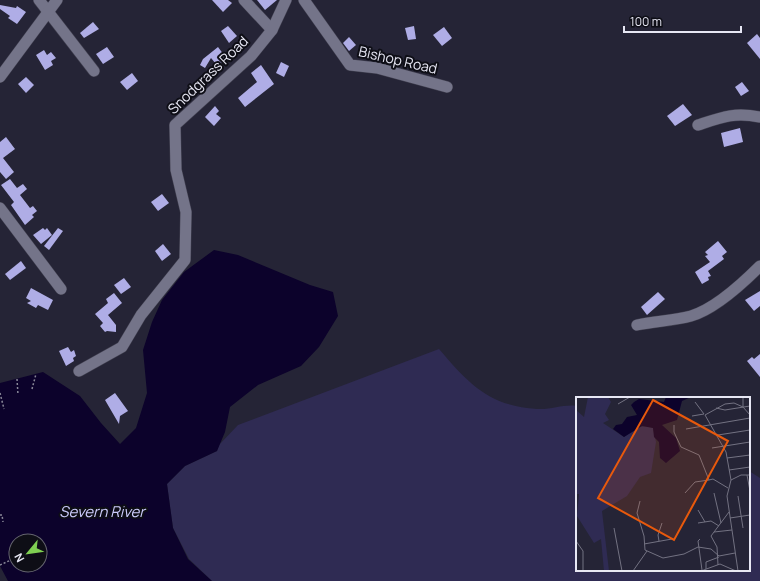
<svg xmlns="http://www.w3.org/2000/svg" width="760" height="581" font-family="Manrope,sans-serif">
  <style>
    .green { fill: #2f2b53 }
    .water { fill: #0c022b; fill-rule: evenodd }
    .building { fill: #afade6 }
    .lines { fill: none; stroke-linecap: round; stroke-linejoin: round }
    .minor-casing { stroke: #424151; stroke-width: 12 }
    .path { stroke: #898898; stroke-width: 1.5; stroke-dasharray: 2 2; stroke-linecap: butt }
    .minor { stroke: #747489; stroke-width: 11 }
    .labels { text-anchor: middle; stroke-width: 4; stroke-linejoin: round; paint-order: stroke }
    .street-label { font-size: 14px; fill: #e7e7f4; stroke: #0e0e16 }
    .water-label { font-size: 15px; font-style: italic; fill: #cdccfc; stroke: #0e0e16 }
    .inset-road { fill: none; stroke: #737282; stroke-width: 1 }
    .view { fill: #e8590c; fill-opacity: 0.15; stroke: #e8590c; stroke-width: 2 }
    .inset-edge { fill: none; stroke: #e7e7f4; stroke-width: 2 }
  </style>
  <rect width="100%" height="100%" fill="#252436"/>
  <path class="green" d="M439,349C469,384 489,406 537,409C551,410 564,404 577,406V570H749V471L760,478V581H212L189,559L173,528L167,484L185,466L217,451L219,445L238,425Z"/>
  <path class="water" d="M214,250L238,255L310,285L333,292L338,316L319,347L301,366L258,385L230,407L225,432L217,451L185,466L167,484L173,528L188,559L212,581H8L0,566V383L43,372L80,396L101,423L120,444L136,428L147,393L143,350L152,322L162,300L184,272ZM16,541H40V565H16Z"/>
  <g class="building">
    <polygon points="212,0 228,0 232,3 223,12"/>
    <polygon points="257,0 277,0 265,10"/>
    <polygon points="0,5 16,8 17,6 26,12 17,24 8,18 10,16 0,9"/>
    <polygon points="93,22 99,29 84,38 80,33"/>
    <polygon points="228,26 237,36 229,43 221,31"/>
    <polygon points="414,26 416,39 408,40 405,28"/>
    <polygon points="444,27 452,38 442,46 433,35"/>
    <polygon points="757,34 760,38 760,59 747,43"/>
    <polygon points="349,37 356,45 349,51 343,43"/>
    <polygon points="107,47 114,57 103,64 96,54"/>
    <polygon points="218,47 227,59 220,64 219,62 216,64 211,58 205,68 200,65 203,59"/>
    <polygon points="44,50 47,55 51,52 56,58 51,61 53,65 45,70 36,55"/>
    <polygon points="281,62 289,66 284,77 276,73"/>
    <polygon points="261,65 274,84 245,107 238,98 257,82 251,73"/>
    <polygon points="132,73 138,81 127,90 120,82"/>
    <polygon points="26,77 34,85 26,93 18,84"/>
    <polygon points="742,82 749,91 741,96 735,87"/>
    <polygon points="683,104 692,115 675,126 667,116"/>
    <polygon points="215,106 219,111 216,114 221,118 214,126 205,117"/>
    <polygon points="740,128 743,142 724,147 721,133"/>
    <polygon points="6,137 15,149 3,158 14,172 6,179 0,172 0,142"/>
    <polygon points="10,179 17,188 23,184 27,189 20,195 30,208 33,206 37,211 32,215 34,217 25,225 11,205 14,202 1,185"/>
    <polygon points="162,194 169,203 158,211 151,202"/>
    <polygon points="43,228 45,230 47,228 52,235 41,244 33,235"/>
    <polygon points="58,228 63,231 49,250 44,246"/>
    <polygon points="718,241 727,252 722,256 724,259 708,271 711,276 708,277 709,280 702,284 695,272 710,262 705,256 708,255 705,252"/>
    <polygon points="163,244 171,254 162,261 155,251"/>
    <polygon points="21,261 26,268 10,280 5,274"/>
    <polygon points="124,278 131,287 121,294 114,285"/>
    <polygon points="31,288 53,300 48,310 38,305 36,308 27,303 31,301 26,298"/>
    <polygon points="760,291 760,306 754,311 745,300"/>
    <polygon points="658,292 665,299 647,315 641,307"/>
    <polygon points="114,293 122,303 108,315 116,325 116,332 107,331 105,332 100,326 103,323 95,314 108,303 106,299"/>
    <polygon points="68,347 71,352 74,350 76,356 73,358 74,361 66,366 59,351"/>
    <polygon points="760,354 760,377 747,361 752,357 754,359"/>
    <polygon points="115,393 128,411 120,416 119,424 105,400"/>
  </g>
  <g class="lines">
    <g class="minor-casing">
      <g id="minor">
        <polyline points="39,0 94,71"/>
        <polyline points="244,0 272,30"/>
        <polyline points="304,0 350,65 377,68 447,87"/>
        <polyline points="0,77 57,0"/>
        <path d="M698,125C722,117 734,112 760,117"/>
        <polyline points="0,208 61,289"/>
        <path d="M637,325C655,321 673,321 691,316C715,309 743,283 760,266"/>
        <polyline points="79,371 122,347 141,315 185,260 186,212 176,170 175,125 251,56 272,30 286,0"/>
      </g>
    </g>
    <g class="path">
      <polyline points="17,379 18,395"/>
      <polyline points="32,389 36,374"/>
      <polyline points="0,393 4,409"/>
      <polyline points="0,515 2,515 3,522"/>
      <polyline points="0,565 13,559"/>
    </g>
    <use href="#minor" class="minor"/>
  </g>
  <g class="labels">
    <g class="street-label">
      <text transform="translate(398 60) rotate(13)" y="5">Bishop Road</text>
      <text transform="translate(208 75) rotate(-44)" y="5">Snodgrass Road</text>
    </g>
    <g class="water-label">
      <text x="102" y="517">Severn River</text>
    </g>
  </g>
  <g transform="translate(576 397)">
    <rect width="174" height="174" fill="#252436"/>
    <path d="M12,0H32L35,5L29,17L33,23L27,26L48,40L61,30L71,29L77,31L80,45L75,76L64,80L51,99L26,114L33,174H28L25,142L18,146L1,119L3,97H0V13L8,20Z" fill="#2f2b53"/>
    <path d="M90,0H115L106,4L101,23L86,28L100,41L104,54L90,66L84,61L83,45L78,40L77,31L66,29L48,40L37,32L40,28L46,27L51,20L61,18L55,8L58,5L63,2L88,5Z" fill="#0c022b"/>
    <path class="inset-road" d="M167,0V10L174,18M119,5L128,17M42,7L54,0M140,11L149,13L174,9M129,18L150,55L155,83M129,18L149,7L158,6L167,10M116,19L128,17M98,28V35L105,50L123,58L133,83M110,32L174,21M142,38L174,33M136,51L174,45M151,61L174,58M153,73L174,70M171,78L174,94M109,96L119,85L133,83L137,82L152,91M138,96L145,126M162,99L167,131M64,104L61,116L68,139L69,153L87,161L108,157L122,150L135,152L143,159M122,113L129,125M154,121L174,118M122,126L135,124L143,129M38,131L46,174M138,135L156,133M124,142L122,144L126,173M0,144L7,154V174M83,144L82,138L86,126M68,147L96,142M143,159L159,156M142,168L141,150L135,139L153,115M130,172V165L143,160M57,174L71,154M125,174L144,167L160,174M162,174L151,99L155,83L165,78H174"/>
    <path class="view" d="M77,3L152,44L98,143L22,101Z"/>
    <rect width="174" height="174" class="inset-edge"/>
  </g>
  <g transform="translate(28 553) rotate(241)"><circle r="19" fill="#0e0e16" stroke="#65656f"/>
  <path d="M0-3L7 15L0 10L-7 15Z" fill="#7fd052"/>
  <text y="-6" font-size="11" font-weight="bold" text-anchor="middle" fill="#e7e7f4">N</text>
  </g>
  <path d="M624 26v6h117v-6" fill="none" stroke="#e7e7f4" stroke-width="2"/>
  <text x="630" y="26" font-size="12" fill="#e7e7f4" stroke="#0e0e16" stroke-width="3" paint-order="stroke">100 m</text>
</svg>
